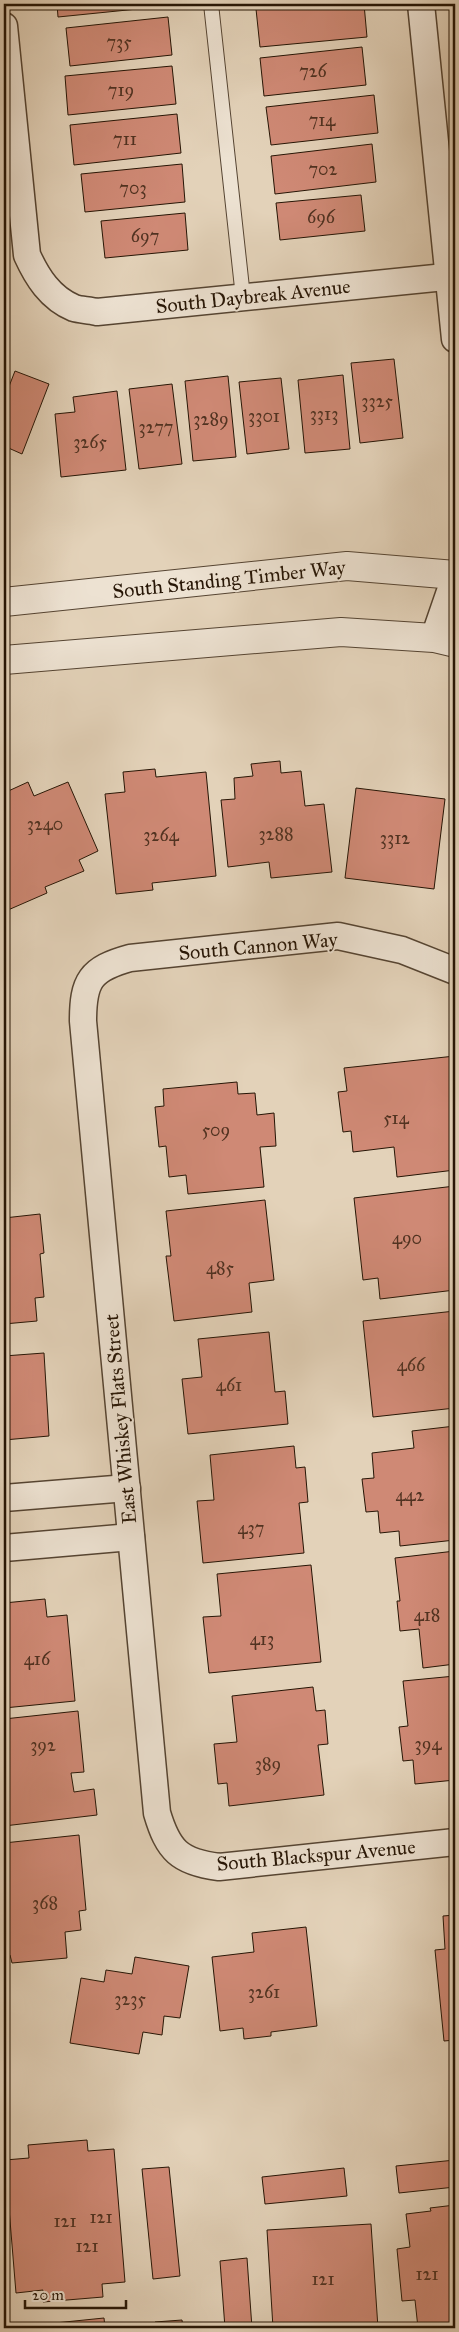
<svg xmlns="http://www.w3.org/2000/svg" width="459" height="2332" font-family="'IM FELL Great Primer',serif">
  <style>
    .building { fill: #cf8975; stroke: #261505 }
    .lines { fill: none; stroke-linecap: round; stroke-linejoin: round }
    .service-casing { stroke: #554432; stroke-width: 16 }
    .minor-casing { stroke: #554432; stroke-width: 29 }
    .tertiary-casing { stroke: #554432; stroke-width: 30 }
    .service { stroke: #ede2d2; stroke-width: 14 }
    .minor { stroke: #ede2d2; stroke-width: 26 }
    .tertiary { stroke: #ede2d2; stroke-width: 28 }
    .labels { text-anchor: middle; stroke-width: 4; stroke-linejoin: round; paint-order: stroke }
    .number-label { font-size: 18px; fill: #503221 }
    .street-label { font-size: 20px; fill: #261505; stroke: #ede2d2 }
  </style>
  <rect width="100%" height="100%" fill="#e3d2b9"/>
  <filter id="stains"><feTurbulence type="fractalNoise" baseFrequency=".004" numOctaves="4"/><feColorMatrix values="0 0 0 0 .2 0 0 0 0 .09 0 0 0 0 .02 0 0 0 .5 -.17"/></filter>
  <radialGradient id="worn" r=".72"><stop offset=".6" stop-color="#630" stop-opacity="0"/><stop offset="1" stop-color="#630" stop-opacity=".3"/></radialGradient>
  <g class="building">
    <polygon points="57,4 166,4 167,6 58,17"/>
    <polygon points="305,4 364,4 367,37 260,47 256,9"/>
    <polygon points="168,17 172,55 70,66 66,28"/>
    <polygon points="362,47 366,85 264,96 260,58"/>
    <polygon points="172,66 176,104 68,115 65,76"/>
    <polygon points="374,95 378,133 271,145 266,107"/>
    <polygon points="177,114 181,153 74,165 70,125"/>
    <polygon points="372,144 376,182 275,194 271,156"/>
    <polygon points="182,164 185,202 85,212 81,174"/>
    <polygon points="361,195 365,231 280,240 276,203"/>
    <polygon points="185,213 188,250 105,258 101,221"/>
    <polygon points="394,359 403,438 360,443 351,363"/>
    <polygon points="15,371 49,384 22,454 4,446 4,388 8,389"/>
    <polygon points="343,375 350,449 305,453 298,380"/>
    <polygon points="228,376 236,457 193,461 185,381"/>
    <polygon points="281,378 289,449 247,454 239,382"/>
    <polygon points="172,384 182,464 139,469 129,389"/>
    <polygon points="117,391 126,470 61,477 55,414 75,412 73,397"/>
    <polygon points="280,761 281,773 301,771 305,806 324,804 332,872 271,878 269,862 228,867 221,800 235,799 234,778 253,776 251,764"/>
    <polygon points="155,769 156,777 206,772 216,876 152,883 153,890 116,894 105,794 125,792 123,772"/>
    <polygon points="28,782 34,796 68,782 98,851 79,860 84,871 45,887 47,893 8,910 4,899 4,793"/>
    <polygon points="356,788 445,799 434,889 345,878"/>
    <polygon points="455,867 455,884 450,882"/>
    <polygon points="455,1056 455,1103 450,1104 455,1170 397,1177 394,1147 353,1152 351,1131 343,1132 338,1092 347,1091 344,1068"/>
    <polygon points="237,1082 238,1094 255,1093 257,1115 274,1113 276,1146 260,1147 264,1187 188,1194 186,1175 169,1177 166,1146 159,1147 155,1107 164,1106 163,1089"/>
    <polygon points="455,1186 455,1290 380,1299 378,1278 363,1280 354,1198"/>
    <polygon points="265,1200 274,1280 249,1283 252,1312 174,1321 166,1256 171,1256 166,1211"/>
    <polygon points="40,1214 44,1253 40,1254 44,1297 35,1298 37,1321 4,1324 4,1218"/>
    <polygon points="455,1311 455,1408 373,1417 363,1321"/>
    <polygon points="269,1332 275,1392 285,1391 288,1424 188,1434 182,1379 202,1377 198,1339"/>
    <polygon points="44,1353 49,1436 4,1440 4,1356"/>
    <polygon points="455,1426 455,1540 400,1546 399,1531 380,1533 378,1511 366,1512 362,1479 374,1478 372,1453 414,1448 412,1431"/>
    <polygon points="294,1446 296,1468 305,1467 308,1502 299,1503 304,1553 203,1563 197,1501 214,1500 210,1455"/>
    <polygon points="455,1551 455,1664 423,1668 419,1629 400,1631 397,1601 400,1601 395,1558"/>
    <polygon points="311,1565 321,1662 209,1673 203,1617 221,1616 217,1574"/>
    <polygon points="45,1599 47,1617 67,1615 75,1701 4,1708 4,1603"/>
    <polygon points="455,1676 455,1780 415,1784 413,1760 403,1761 399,1727 408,1726 403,1681"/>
    <polygon points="313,1687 316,1711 325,1710 328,1744 318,1745 324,1795 229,1806 227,1783 218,1784 214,1744 237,1742 232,1696"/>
    <polygon points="78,1711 84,1772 71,1773 74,1792 94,1789 97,1815 4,1826 4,1719"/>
    <polygon points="79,1835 86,1910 79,1911 81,1930 65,1932 67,1958 12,1963 10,1955 4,1955 4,1924 6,1923 4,1896 4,1843"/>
    <polygon points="455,1915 455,2040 444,2041 435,1950 445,1949 443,1916"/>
    <polygon points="306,1927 317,2026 271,2032 271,2036 244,2039 243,2028 220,2031 212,1957 254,1952 252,1933"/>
    <polygon points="135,1957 189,1966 180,2018 164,2016 162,2035 143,2032 139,2054 70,2043 81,1978 104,1982 106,1970 132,1974"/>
    <polygon points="87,2140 88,2151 114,2149 125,2282 102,2284 103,2297 43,2302 43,2290 16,2293 5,2160 29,2158 28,2145"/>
    <polygon points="455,2160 455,2187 399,2193 396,2166"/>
    <polygon points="169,2167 180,2276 153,2279 142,2169"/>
    <polygon points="344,2168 347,2196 265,2204 262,2177"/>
    <polygon points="455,2205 455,2328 418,2328 415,2300 402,2301 397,2249 410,2247 406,2214 431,2211 430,2208"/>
    <polygon points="371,2224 378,2328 273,2328 267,2230"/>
    <polygon points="247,2258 252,2328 225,2328 220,2261"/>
    <polygon points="104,2318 105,2328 46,2328 45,2324"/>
    <polygon points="182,2320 183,2328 156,2328 155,2322"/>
  </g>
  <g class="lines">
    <g class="service-casing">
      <polyline id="service" points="211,4 243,297"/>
    </g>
    <g class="minor-casing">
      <g id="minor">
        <polyline points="421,4 455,339"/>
        <path d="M4,26L27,255C37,277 50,298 74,308C80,310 90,310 97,312L455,276"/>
        <polyline points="434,638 455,577"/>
        <path d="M455,971L402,950L338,936L130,958C90,969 83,981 83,1021L157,1813C168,1850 179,1862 219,1867L455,1842"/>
        <polyline points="4,1498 127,1488"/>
        <polyline points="4,1548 131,1537"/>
      </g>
    </g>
    <g class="tertiary-casing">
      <g id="tertiary">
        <polyline points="4,602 347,566 455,575"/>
        <polyline points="4,660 341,632 434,638 455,643"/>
      </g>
    </g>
    <use href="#service" class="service"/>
    <use href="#minor" class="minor"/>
    <use href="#tertiary" class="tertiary"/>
  </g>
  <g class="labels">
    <g class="number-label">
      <text x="119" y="48">735</text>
      <text x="313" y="77">726</text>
      <text x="121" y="96">719</text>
      <text x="322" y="126">714</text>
      <text x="125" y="145">711</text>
      <text x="323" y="175">702</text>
      <text x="133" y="194">703</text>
      <text x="321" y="223">696</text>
      <text x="145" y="242">697</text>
      <text x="377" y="407">3325</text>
      <text x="324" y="420">3313</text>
      <text x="264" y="422">3301</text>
      <text x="211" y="425">3289</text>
      <text x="156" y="433">3277</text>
      <text x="90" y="448">3265</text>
      <text x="45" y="830">3240</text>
      <text x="276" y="840">3288</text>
      <text x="161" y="841">3264</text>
      <text x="395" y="844">3312</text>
      <text x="396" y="1124">514</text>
      <text x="216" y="1136">509</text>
      <text x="407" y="1244">490</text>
      <text x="220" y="1274">485</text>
      <text x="411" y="1371">466</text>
      <text x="229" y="1391">461</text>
      <text x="410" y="1501">442</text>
      <text x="251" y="1534">437</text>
      <text x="427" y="1621">418</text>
      <text x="262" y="1645">413</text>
      <text x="37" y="1665">416</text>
      <text x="428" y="1750">394</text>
      <text x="43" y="1751">392</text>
      <text x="268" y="1770">389</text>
      <text x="45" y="1909">368</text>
      <text x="264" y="1998">3261</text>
      <text x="130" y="2005">3235</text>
      <text x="101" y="2223">121</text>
      <text x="65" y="2227">121</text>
      <text x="87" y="2252">121</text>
      <text x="427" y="2280">121</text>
      <text x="323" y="2285">121</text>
    </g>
    <g class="street-label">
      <text transform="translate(253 296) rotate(-6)" y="7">South Daybreak Avenue</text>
      <text transform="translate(229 579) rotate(-6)" y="7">South Standing Timber Way</text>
      <text transform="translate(258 946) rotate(-5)" y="7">South Cannon Way</text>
      <text transform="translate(120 1419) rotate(-95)" y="7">East Whiskey Flats Street</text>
      <text transform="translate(316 1855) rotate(-5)" y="7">South Blackspur Avenue</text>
    </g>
  </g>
  <rect width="459" height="2332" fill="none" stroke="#e3d2b9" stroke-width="20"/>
  <rect x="5" y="5" width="449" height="2322" fill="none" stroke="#261505" stroke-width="2.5"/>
  <rect x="10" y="10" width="439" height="2312" fill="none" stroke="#261505"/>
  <path d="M25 2300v8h101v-8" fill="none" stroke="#261505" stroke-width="2.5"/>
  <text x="32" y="2300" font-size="15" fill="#261505" stroke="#ede2d2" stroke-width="4" paint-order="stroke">20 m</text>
  <rect width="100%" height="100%" filter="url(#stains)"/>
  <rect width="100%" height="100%" fill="url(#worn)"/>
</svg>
